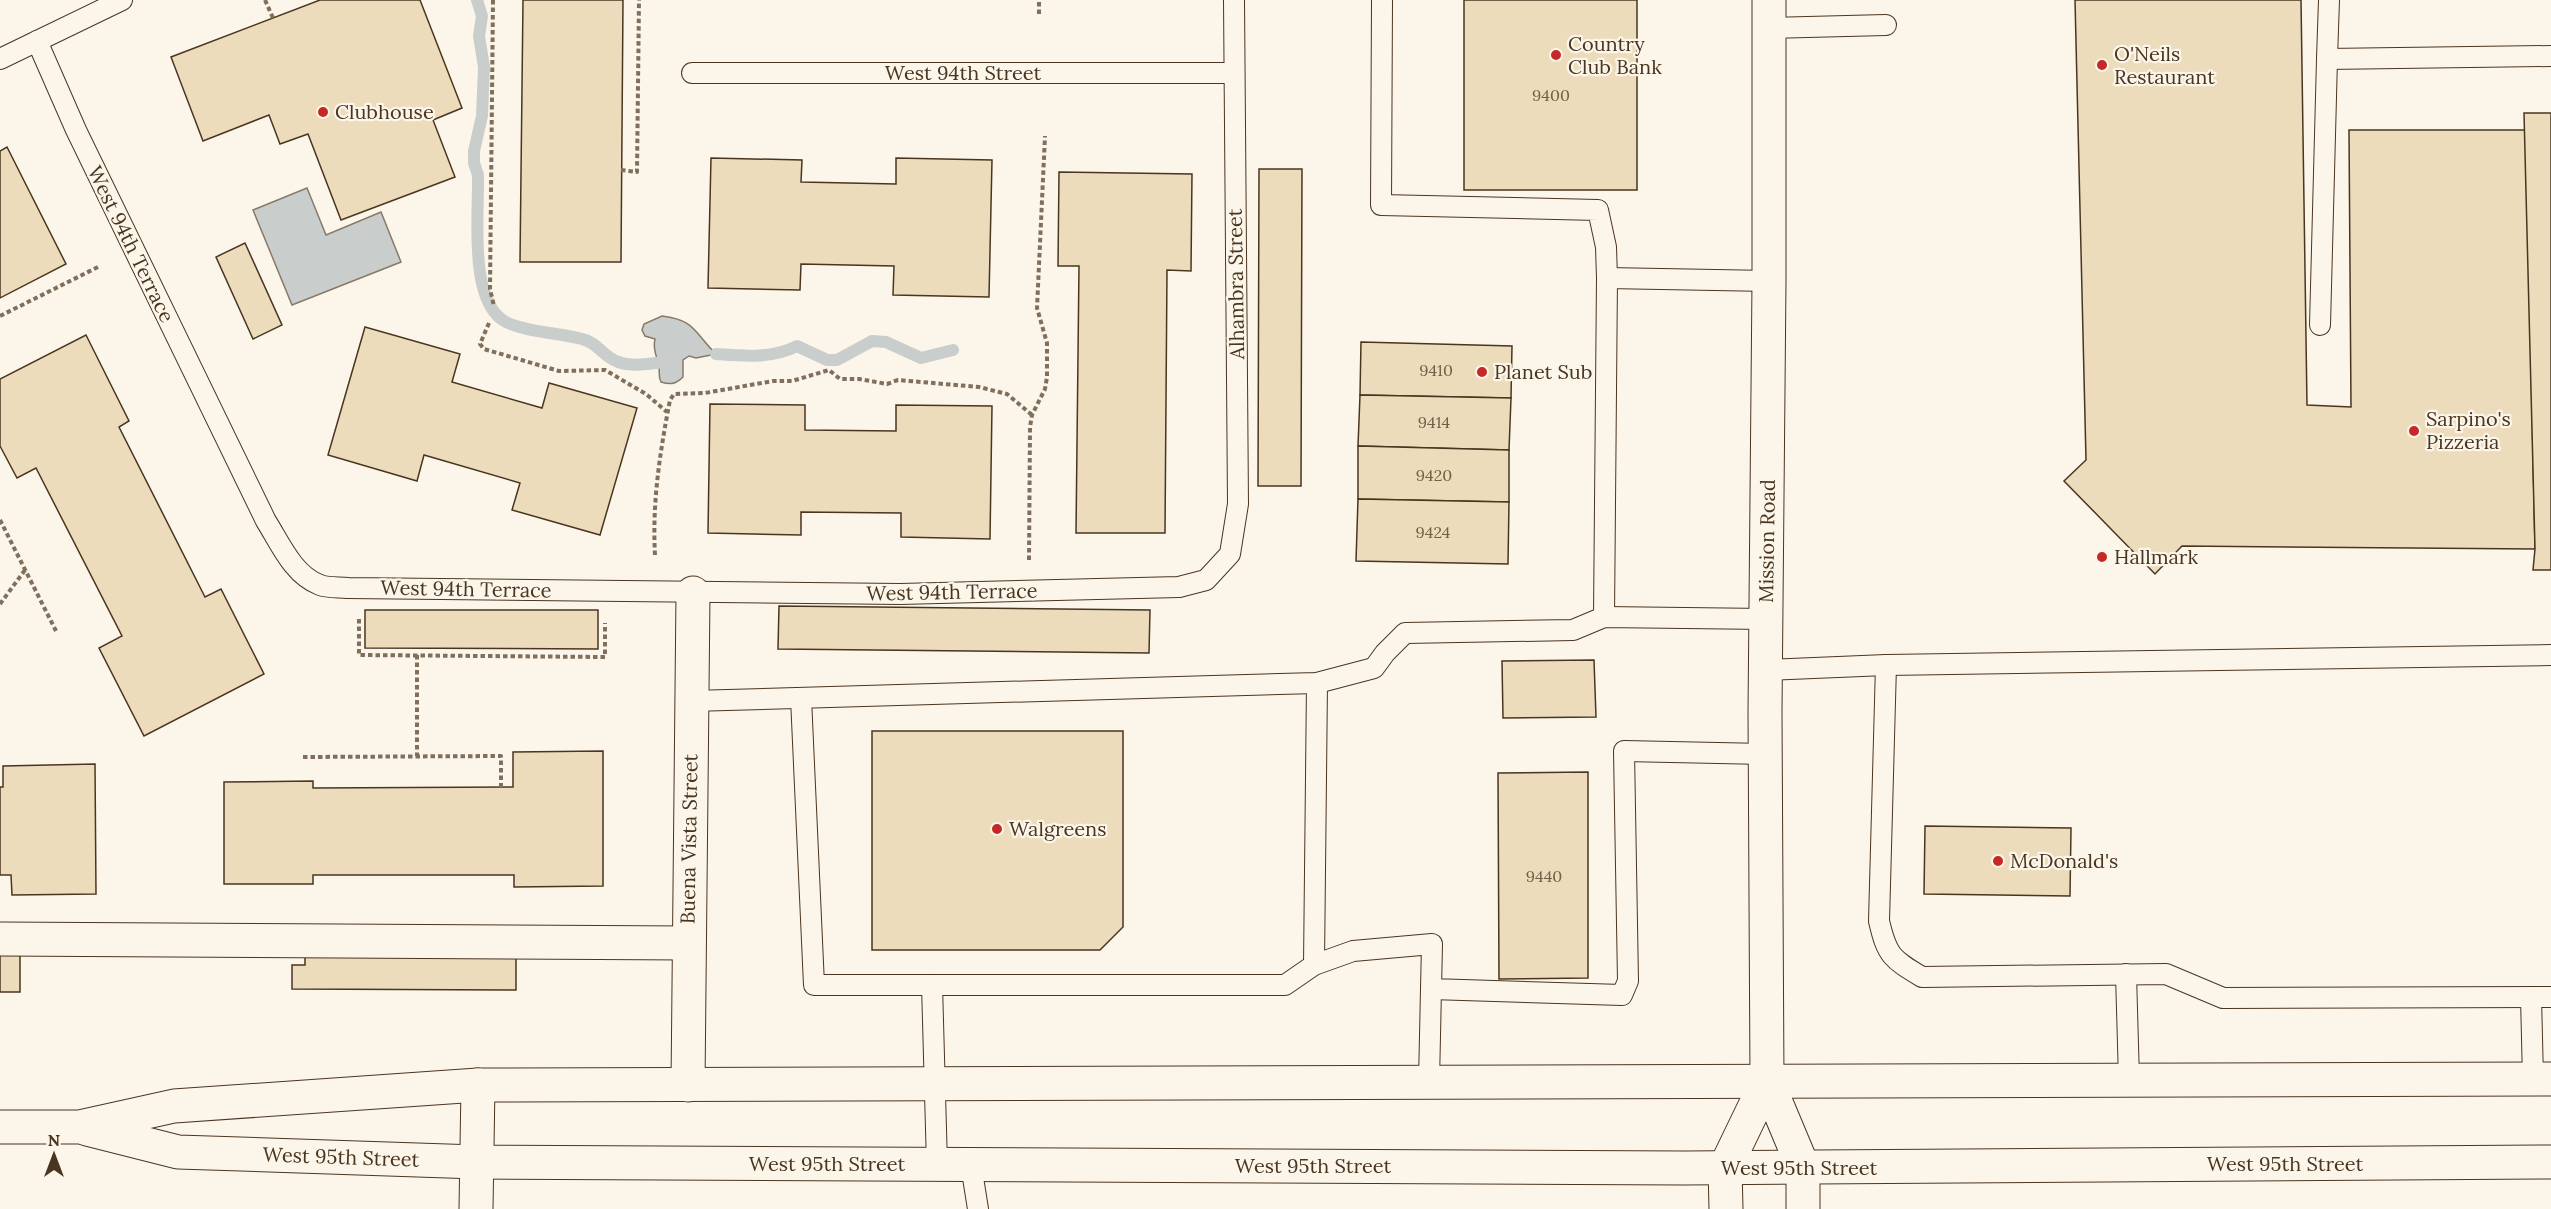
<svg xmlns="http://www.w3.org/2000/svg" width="2551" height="1209" font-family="Lora,serif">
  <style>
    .water { fill: #c9cecd; stroke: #887966; stroke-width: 1.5 }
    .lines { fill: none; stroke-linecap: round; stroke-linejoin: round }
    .stream { stroke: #c9cecd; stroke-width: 12 }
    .building { fill: #ecdcbc; stroke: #4a3520; stroke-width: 1.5 }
    .lane-casing { stroke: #4a3520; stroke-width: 22 }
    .street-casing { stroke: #4a3520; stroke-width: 35 }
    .secondary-casing { stroke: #4a3520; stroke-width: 35 }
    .primary-casing { stroke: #4a3520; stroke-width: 35 }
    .path { stroke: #7f6f5c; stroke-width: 4; stroke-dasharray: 4.5 3; stroke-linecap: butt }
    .lane { stroke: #fbf6e9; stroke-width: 20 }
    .street { stroke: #fbf6e9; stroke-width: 33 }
    .secondary { stroke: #fbf6e9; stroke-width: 33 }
    .primary { stroke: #fbf6e9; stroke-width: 33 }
    .poi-dot { fill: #c62828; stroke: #fbf6e9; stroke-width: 2 }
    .labels { text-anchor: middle; stroke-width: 4.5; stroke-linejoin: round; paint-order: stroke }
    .number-label { font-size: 16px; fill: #725f47 }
    .poi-label { font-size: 20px; fill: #4a3520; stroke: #fbf6e9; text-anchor: start }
    .street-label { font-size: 20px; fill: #4a3520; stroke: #fbf6e9 }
  </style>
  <rect width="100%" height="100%" fill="#fbf6e9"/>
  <g class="water">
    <polygon points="307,188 326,235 381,212 401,262 292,305 253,210"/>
    <path d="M662,316C696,320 694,333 716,354L696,358L689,356L683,360V377C676,384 671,385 661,382C658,376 660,374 659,368C658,357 652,351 655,339L645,336L642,330L644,324Z"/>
  </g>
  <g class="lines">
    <g class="stream">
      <path d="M477,0L482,16L479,36L484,67L482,116L474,151V163L478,175C479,213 468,303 506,322C525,332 561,333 582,339C597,342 603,356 616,361C629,367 643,364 657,363"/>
      <path d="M716,354C743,356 772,359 797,346L827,360H837L872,341L886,342L921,358L953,350"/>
    </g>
  </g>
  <g class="building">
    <polygon points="320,0 420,0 462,108 433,120 455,177 341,220 308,134 280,144 269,115 203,141 171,57"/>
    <polygon points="523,0 623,0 621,262 520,262"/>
    <rect x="1464" y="0" width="173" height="190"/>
    <polygon points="2075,0 2301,0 2307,405 2351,407 2349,130 2526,130 2535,549 2182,546 2155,574 2064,481 2086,460"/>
    <polygon points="2524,113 2551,113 2551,570 2533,570 2535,549"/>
    <polygon points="7,147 66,264 0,298 0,151"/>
    <polygon points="711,158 802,160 801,182 896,184 896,158 992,160 989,297 893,295 894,266 801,264 800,290 708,288"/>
    <polygon points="1259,169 1302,169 1301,486 1258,486"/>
    <polygon points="1059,172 1192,174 1191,271 1167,270 1165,533 1076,533 1079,266 1058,266"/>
    <polygon points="245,243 282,325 253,339 216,257"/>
    <polygon points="365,327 460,354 452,382 542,408 549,383 637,408 600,535 512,510 520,483 424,455 417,481 328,455"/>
    <polygon points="86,335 129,421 119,427 205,597 221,589 264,674 144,736 99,648 122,636 36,468 17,478 0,446 0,379"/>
    <polygon points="1361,342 1512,346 1511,398 1360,395"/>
    <polygon points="1360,395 1511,398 1509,450 1358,446"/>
    <polygon points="710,404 805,405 805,430 896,431 896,405 992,406 990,539 901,537 901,513 801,512 801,535 708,533"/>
    <polygon points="1358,446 1509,450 1509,502 1358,499"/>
    <polygon points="1358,499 1509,502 1508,564 1356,561"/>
    <polygon points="779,606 1150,610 1149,653 778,649"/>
    <polygon points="365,610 598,610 598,649 365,648"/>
    <polygon points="1594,660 1596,717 1503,718 1502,661"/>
    <polygon points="872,731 1123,731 1123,927 1100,950 872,950"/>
    <polygon points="603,751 603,886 514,887 514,875 313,875 313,884 224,884 224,782 313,781 313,788 513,787 513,752"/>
    <polygon points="95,764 96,894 12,895 11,875 0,875 0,787 3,787 3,766"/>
    <polygon points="1588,772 1588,978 1499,979 1498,773"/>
    <polygon points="1925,826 2071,828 2070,896 1924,894"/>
    <polygon points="305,950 516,951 516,990 292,989 292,965 305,965"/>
    <rect x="0" y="952" width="20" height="40"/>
  </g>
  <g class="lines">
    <g class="lane-casing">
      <g id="lane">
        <polyline points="1382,0 1381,205 1598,210 1606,247 1607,278"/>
        <polyline points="2329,0 2327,59 2551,56"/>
        <polyline points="1769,28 1886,25"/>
        <path d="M37,41L76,130L266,521C280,543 293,575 320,585C328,588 339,587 348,588L900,594L1179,587L1206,580L1230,554L1238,504L1234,0"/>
        <polyline points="0,59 122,0"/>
        <polyline points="692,73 1234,73"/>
        <polyline points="2320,325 2327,59"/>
        <polyline points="1604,617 1607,278 1769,281"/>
        <path d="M1886,665L1879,921C1887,956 1892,959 1922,977L2166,974L2223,998L2551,997"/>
        <polyline points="1766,670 1886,665 2551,655"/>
        <polyline points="801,698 814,985 1285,985 1314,965 1353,951 1432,944 1431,989 1622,995 1628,981 1624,751 1765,754"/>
        <polyline points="691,701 1317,683 1374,668 1385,653 1405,633 1573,630 1604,617 1766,619"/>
        <polyline points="1314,965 1317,683"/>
        <polyline points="2126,974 2129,1080"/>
        <polyline points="932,985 937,1165"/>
        <polyline points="2531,997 2533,1079"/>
        <polyline points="1429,1082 1431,989"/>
        <polyline points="971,1165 978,1209"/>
      </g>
    </g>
    <g class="street-casing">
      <g id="street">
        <polyline points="0,939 688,943"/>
        <polyline points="688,1085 693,593"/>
        <polyline points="476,1209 478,1085"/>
      </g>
    </g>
    <g class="secondary-casing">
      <g id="secondary">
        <polyline points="1769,0 1769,281 1765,712 1767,1081 1803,1167 1803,1209"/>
        <polyline points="1726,1209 1725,1168 1767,1081"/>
      </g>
    </g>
    <g class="primary-casing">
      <g id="primary">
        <polyline points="0,1127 79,1127 174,1106 478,1085 2551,1079"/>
        <polyline points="87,1129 178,1152 477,1162 1685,1168 2551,1162"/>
      </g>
    </g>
    <g class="path">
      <polyline points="265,0 273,18"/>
      <polyline points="493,0 490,289 494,306"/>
      <polyline points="1039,14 1039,0"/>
      <polyline points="621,170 637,172 639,0"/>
      <polyline points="0,316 100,266"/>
      <polyline points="489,323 480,344 484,349 559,371 605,370 646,394 667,412"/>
      <polyline points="0,520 56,631"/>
      <path d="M655,555C652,502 660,452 670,400L674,394L705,393L773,381H792L829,370L840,379H859L887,384L898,380L979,387L1007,394L1032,415"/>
      <polyline points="1029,560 1030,427 1032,415 1045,389 1047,377 1047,343 1037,308 1045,136"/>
      <polyline points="0,604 25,570"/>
      <polyline points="359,619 359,655 605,657 605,623"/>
      <polyline points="417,655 417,756"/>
      <polyline points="303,757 501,756 501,788"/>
    </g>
    <use href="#lane" class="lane"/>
    <use href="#street" class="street"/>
    <use href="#secondary" class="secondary"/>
    <use href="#primary" class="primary"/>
  </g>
  <g class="poi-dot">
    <circle cx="1556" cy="55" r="6"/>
    <circle cx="2102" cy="65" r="6"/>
    <circle cx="323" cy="112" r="6"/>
    <circle cx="1482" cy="372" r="6"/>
    <circle cx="2414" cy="431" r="6"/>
    <circle cx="2102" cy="557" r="6"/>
    <circle cx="997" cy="829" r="6"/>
    <circle cx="1998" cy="861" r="6"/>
  </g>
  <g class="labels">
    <g class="number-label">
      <text x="1551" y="101">9400</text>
      <text x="1436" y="376">9410</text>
      <text x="1434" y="428">9414</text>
      <text x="1434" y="481">9420</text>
      <text x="1433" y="538">9424</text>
      <text x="1544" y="882">9440</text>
    </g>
    <g class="poi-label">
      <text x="1568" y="51">Country<tspan x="1568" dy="23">Club Bank</tspan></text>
      <text x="2114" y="61">O'Neils<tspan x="2114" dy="23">Restaurant</tspan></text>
      <text x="335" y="119">Clubhouse</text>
      <text x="1494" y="379">Planet Sub</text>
      <text x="2426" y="426">Sarpino's<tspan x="2426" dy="23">Pizzeria</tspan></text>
      <text x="2114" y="564">Hallmark</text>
      <text x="1009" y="836">Walgreens</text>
      <text x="2010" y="868">McDonald's</text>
    </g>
    <g class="street-label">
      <text x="963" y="80">West 94th Street</text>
      <text transform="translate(131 244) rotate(64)" y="7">West 94th Terrace</text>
      <text transform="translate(1236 284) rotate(-91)" y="7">Alhambra Street</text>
      <text transform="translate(1767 541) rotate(-89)" y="7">Mission Road</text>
      <text transform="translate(466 589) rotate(1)" y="7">West 94th Terrace</text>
      <text transform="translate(952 592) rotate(-1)" y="7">West 94th Terrace</text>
      <text transform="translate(689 839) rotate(-89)" y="7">Buena Vista Street</text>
      <text transform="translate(341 1157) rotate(2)" y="7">West 95th Street</text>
      <text x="827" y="1171">West 95th Street</text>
      <text x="2285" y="1171">West 95th Street</text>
      <text x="1313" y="1173">West 95th Street</text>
      <text x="1799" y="1175">West 95th Street</text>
    </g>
  </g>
  <g transform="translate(54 1155)" stroke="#fbf6e9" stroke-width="4.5" paint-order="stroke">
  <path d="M0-4.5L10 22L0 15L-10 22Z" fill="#4a3520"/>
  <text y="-9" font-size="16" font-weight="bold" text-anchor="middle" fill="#4a3520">N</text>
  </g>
</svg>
